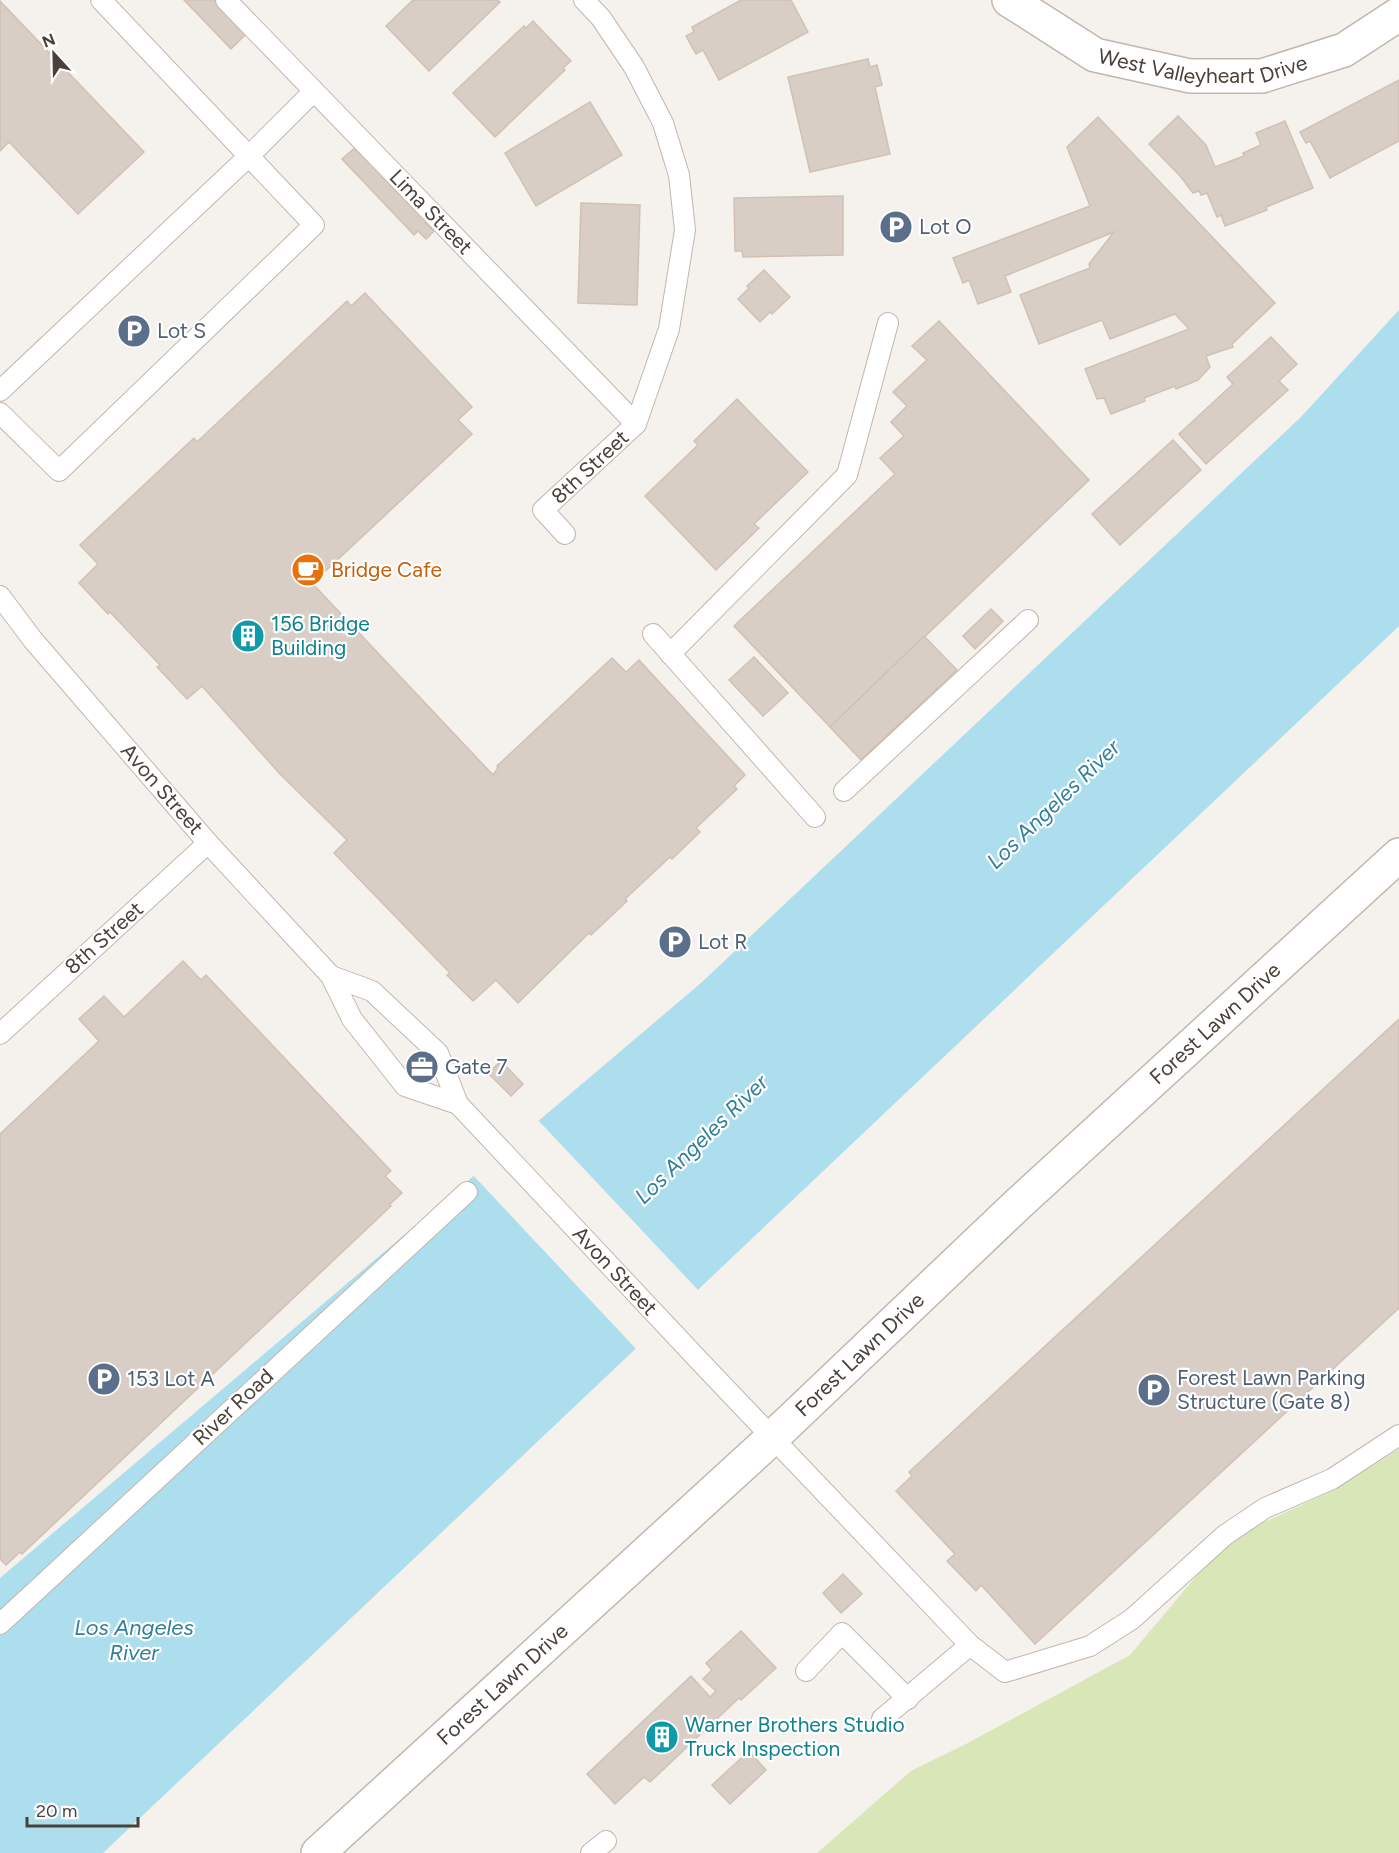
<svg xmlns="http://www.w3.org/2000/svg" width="1399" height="1853" font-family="Figtree,sans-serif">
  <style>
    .green { fill: #d9e6b7 }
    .water { fill: #addeed }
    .pier { fill: #f5f1ec }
    .building { fill: #d9cec5; stroke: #d1c1b5; stroke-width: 1.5 }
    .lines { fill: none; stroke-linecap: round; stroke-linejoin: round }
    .service-casing { stroke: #c0b7af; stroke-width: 22 }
    .minor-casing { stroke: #c0b7af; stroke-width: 36 }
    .tertiary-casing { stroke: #c0b7af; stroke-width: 36 }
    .service { stroke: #fff; stroke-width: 20 }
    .minor { stroke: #fff; stroke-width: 33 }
    .tertiary { stroke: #fff; stroke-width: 33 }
    .labels { text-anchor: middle; stroke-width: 4.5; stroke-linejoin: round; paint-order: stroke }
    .street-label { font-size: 21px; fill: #49413a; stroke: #fff }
    .service-label { font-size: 21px; fill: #4e5e75; stroke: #fff; text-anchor: start }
    .food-label { font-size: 21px; fill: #c56008; stroke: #fff; text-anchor: start }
    .culture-label { font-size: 21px; fill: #0d838f; stroke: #fff; text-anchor: start }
    .water-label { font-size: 22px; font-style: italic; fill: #317f99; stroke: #fff }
  </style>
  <rect width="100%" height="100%" fill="#f5f1ec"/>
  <polygon class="green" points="1399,1449 1399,1853 817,1853 911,1771 968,1743 1130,1655 1220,1548 1247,1530 1334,1490"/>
  <polygon class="water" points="1399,310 1399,626 103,1853 0,1853 0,1578 701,983 1301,417"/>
  <polygon class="pier" points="537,1119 700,1292 638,1351 472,1174"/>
  <g class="building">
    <polygon points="184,0 214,0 246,34 231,49"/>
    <polygon points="413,0 497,0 500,2 429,71 386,26"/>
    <polygon points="741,0 791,0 808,32 719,80 703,50 696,54 686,36 694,32 692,27"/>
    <polygon points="0,1 144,152 78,214 9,142 0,151"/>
    <polygon points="533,21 571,61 563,68 565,70 495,137 453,93 524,26 526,28"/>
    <polygon points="868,59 870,67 877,65 882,85 875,87 890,154 810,172 788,77"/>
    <polygon points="1399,80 1399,141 1330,178 1310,141 1306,143 1300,132"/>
    <polygon points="590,102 622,155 536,206 505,153"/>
    <polygon points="1178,116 1206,145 1215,167 1244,156 1243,153 1261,145 1256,133 1285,121 1313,188 1266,207 1267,210 1225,226 1221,215 1217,217 1207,193 1201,195 1199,191 1193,193 1181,177 1149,144"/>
    <polygon points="1098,117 1275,303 1232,344 1233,347 1206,356 1210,367 1198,380 1176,389 1175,386 1144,398 1145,401 1111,414 1104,398 1097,399 1085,369 1189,329 1175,314 1110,339 1102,320 1039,344 1020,295 1090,268 1089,264 1114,232 1005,276 1011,292 978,304 969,280 963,283 953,258 1090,206 1067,147"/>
    <polygon points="358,145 429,219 425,223 434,231 426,239 418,231 414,235 342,159"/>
    <polygon points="843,196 843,255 743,257 742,251 735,251 734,198"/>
    <polygon points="581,203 640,205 637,305 578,303"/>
    <polygon points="764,270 790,297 772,314 770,312 760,322 738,299 749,288 747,286"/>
    <polygon points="365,293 472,407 458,420 472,434 319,577 318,575 310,581 493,775 498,768 497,766 612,658 626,672 639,660 745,775 734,786 737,789 696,828 700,832 672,859 670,857 625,899 627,901 591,935 589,933 518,1003 496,980 473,1001 447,975 450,973 334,853 347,840 279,773 202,686 187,699 157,667 160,665 110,612 108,614 79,583 98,564 80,545 194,438 197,442 347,301 351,306"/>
    <polygon points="939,321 1089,480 830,727 734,626 895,474 880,458 904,436 891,422 907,406 893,392 927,360 912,346"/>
    <polygon points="1271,337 1297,364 1279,381 1288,390 1206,464 1179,434 1233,384 1227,377"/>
    <polygon points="737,399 808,472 754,524 759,528 716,570 645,496 698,445 694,441"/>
    <polygon points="1173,440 1201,470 1120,545 1092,514"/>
    <polygon points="991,609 1003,621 975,649 963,636"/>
    <polygon points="924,636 957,670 861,760 830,727"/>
    <polygon points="754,657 788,693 763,716 729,680"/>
    <polygon points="183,961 201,980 206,975 391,1171 385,1176 402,1193 389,1205 391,1206 22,1554 20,1552 6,1565 0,1559 0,1134 99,1041 79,1019 104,996 124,1017"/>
    <polygon points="1399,1019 1399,1308 1035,1644 981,1585 976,1591 947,1561 955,1554 896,1491 912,1476 909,1472"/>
    <polygon points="420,1055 435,1071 425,1080 410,1063"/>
    <polygon points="501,1061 523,1084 511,1096 488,1073"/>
    <polygon points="843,1574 862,1594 841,1613 823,1593"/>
    <polygon points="741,1631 776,1668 741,1700 739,1698 650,1782 644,1777 615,1804 587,1774 691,1676 710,1697 716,1691 703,1679 712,1670 706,1663"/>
    <polygon points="749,1751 766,1770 730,1804 712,1785"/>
  </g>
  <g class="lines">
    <g class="service-casing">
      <g id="service">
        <polyline points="226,0 636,424"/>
        <polyline points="0,391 249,156 314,91"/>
        <polyline points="0,413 59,471 314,225 101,0"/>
        <polyline points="565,534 543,510 636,424 669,329 685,230 679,175 663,123 634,67 601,18 584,0"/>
        <polyline points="0,596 33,640 208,843 331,976 352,1019 405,1086 458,1104"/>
        <polyline points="653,634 815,817"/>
        <polyline points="670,654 847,475 888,323"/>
        <polyline points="844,791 1028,620"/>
        <polyline points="331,976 372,991 438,1053 458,1104 708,1370 970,1645 1005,1672 1090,1646 1132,1619 1225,1535 1265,1508 1332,1479 1399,1435"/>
        <polyline points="0,1034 208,843"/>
        <polyline points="0,1624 467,1192"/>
        <polyline points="806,1671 842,1633 908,1699"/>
        <polyline points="882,1719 970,1645"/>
        <polyline points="591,1853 606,1841"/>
      </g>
    </g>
    <g class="minor-casing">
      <g id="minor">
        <path id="s1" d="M1009,0L1095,55L1190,76H1262L1344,50L1399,14"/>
      </g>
    </g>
    <g class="tertiary-casing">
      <g id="tertiary">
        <path id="s2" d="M318,1853L772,1438L1017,1205L1399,855"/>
      </g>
    </g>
    <use href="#service" class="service"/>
    <use href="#minor" class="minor"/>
    <use href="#tertiary" class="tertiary"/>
  </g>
  <defs>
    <g id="parking-disc" transform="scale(1.725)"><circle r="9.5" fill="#5c6f8a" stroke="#fff"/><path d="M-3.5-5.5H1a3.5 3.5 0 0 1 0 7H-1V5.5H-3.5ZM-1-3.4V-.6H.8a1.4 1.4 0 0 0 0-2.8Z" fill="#fff"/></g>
    <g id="cafe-disc" transform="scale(1.725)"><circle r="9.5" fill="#e8710a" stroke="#fff"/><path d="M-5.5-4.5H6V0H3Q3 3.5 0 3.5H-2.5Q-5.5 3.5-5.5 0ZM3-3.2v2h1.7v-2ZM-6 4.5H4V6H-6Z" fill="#fff"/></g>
    <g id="building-disc" transform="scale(1.725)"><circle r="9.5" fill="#0f9aa8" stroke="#fff"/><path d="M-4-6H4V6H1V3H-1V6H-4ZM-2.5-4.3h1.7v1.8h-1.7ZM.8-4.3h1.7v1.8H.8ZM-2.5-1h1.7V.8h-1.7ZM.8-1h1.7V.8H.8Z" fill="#fff"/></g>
    <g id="office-disc" transform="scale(1.725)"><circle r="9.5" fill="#5c6f8a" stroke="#fff"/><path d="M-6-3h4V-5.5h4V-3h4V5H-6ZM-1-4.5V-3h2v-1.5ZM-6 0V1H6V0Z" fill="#fff"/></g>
  </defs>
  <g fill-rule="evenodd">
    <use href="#parking-disc" x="896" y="227"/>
    <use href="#parking-disc" x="134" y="331"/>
    <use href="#cafe-disc" x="308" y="570"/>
    <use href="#building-disc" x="248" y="636"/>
    <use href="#parking-disc" x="675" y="942"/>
    <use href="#office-disc" x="422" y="1067"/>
    <use href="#parking-disc" x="104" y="1379"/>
    <use href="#parking-disc" x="1154" y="1390"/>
    <use href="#building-disc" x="662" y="1737"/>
  </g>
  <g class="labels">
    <g class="street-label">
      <text dy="7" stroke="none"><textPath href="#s1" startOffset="212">West Valleyheart Drive</textPath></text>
      <text transform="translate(431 212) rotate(46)" y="7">Lima Street</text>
      <text transform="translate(590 467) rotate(-43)" y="7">8th Street</text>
      <text transform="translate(162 789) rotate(49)" y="7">Avon Street</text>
      <text transform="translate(104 938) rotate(-42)" y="7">8th Street</text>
      <text dy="7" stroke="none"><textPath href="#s2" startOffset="1222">Forest Lawn Drive</textPath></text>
      <text transform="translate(615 1271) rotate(47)" y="7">Avon Street</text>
      <text dy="7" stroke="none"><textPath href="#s2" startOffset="736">Forest Lawn Drive</textPath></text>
      <text transform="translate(233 1407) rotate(-43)" y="7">River Road</text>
      <text dy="7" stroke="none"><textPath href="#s2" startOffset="250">Forest Lawn Drive</textPath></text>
    </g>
    <g class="service-label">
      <text x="919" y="234">Lot O</text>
      <text x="157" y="338">Lot S</text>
      <text x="698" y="949">Lot R</text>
      <text x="445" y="1074">Gate 7</text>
      <text x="1177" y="1385">Forest Lawn Parking<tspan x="1177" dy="24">Structure (Gate 8)</tspan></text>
      <text x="127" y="1386">153 Lot A</text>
    </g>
    <g class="food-label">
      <text x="331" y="577">Bridge Cafe</text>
    </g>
    <g class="culture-label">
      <text x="271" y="631">156 Bridge<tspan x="271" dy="24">Building</tspan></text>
      <text x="685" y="1732">Warner Brothers Studio<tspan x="685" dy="24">Truck Inspection</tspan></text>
    </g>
    <g class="water-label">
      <text transform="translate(1053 804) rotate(-44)" y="8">Los Angeles River</text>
      <text transform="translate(701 1139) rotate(-44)" y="8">Los Angeles River</text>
      <text x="134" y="1635">Los Angeles<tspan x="134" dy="25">River</tspan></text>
    </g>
  </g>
  <g transform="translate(54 54) rotate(338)" stroke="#ffffff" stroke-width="4.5" paint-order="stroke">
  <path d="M0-4.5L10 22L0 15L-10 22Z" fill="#49413a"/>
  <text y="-9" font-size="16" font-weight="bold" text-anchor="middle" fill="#49413a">N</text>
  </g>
  <path d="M27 1817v9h111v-9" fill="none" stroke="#49413a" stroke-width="3"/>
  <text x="36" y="1817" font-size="18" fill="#49413a" stroke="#ffffff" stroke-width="4.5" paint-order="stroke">20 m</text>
</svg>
